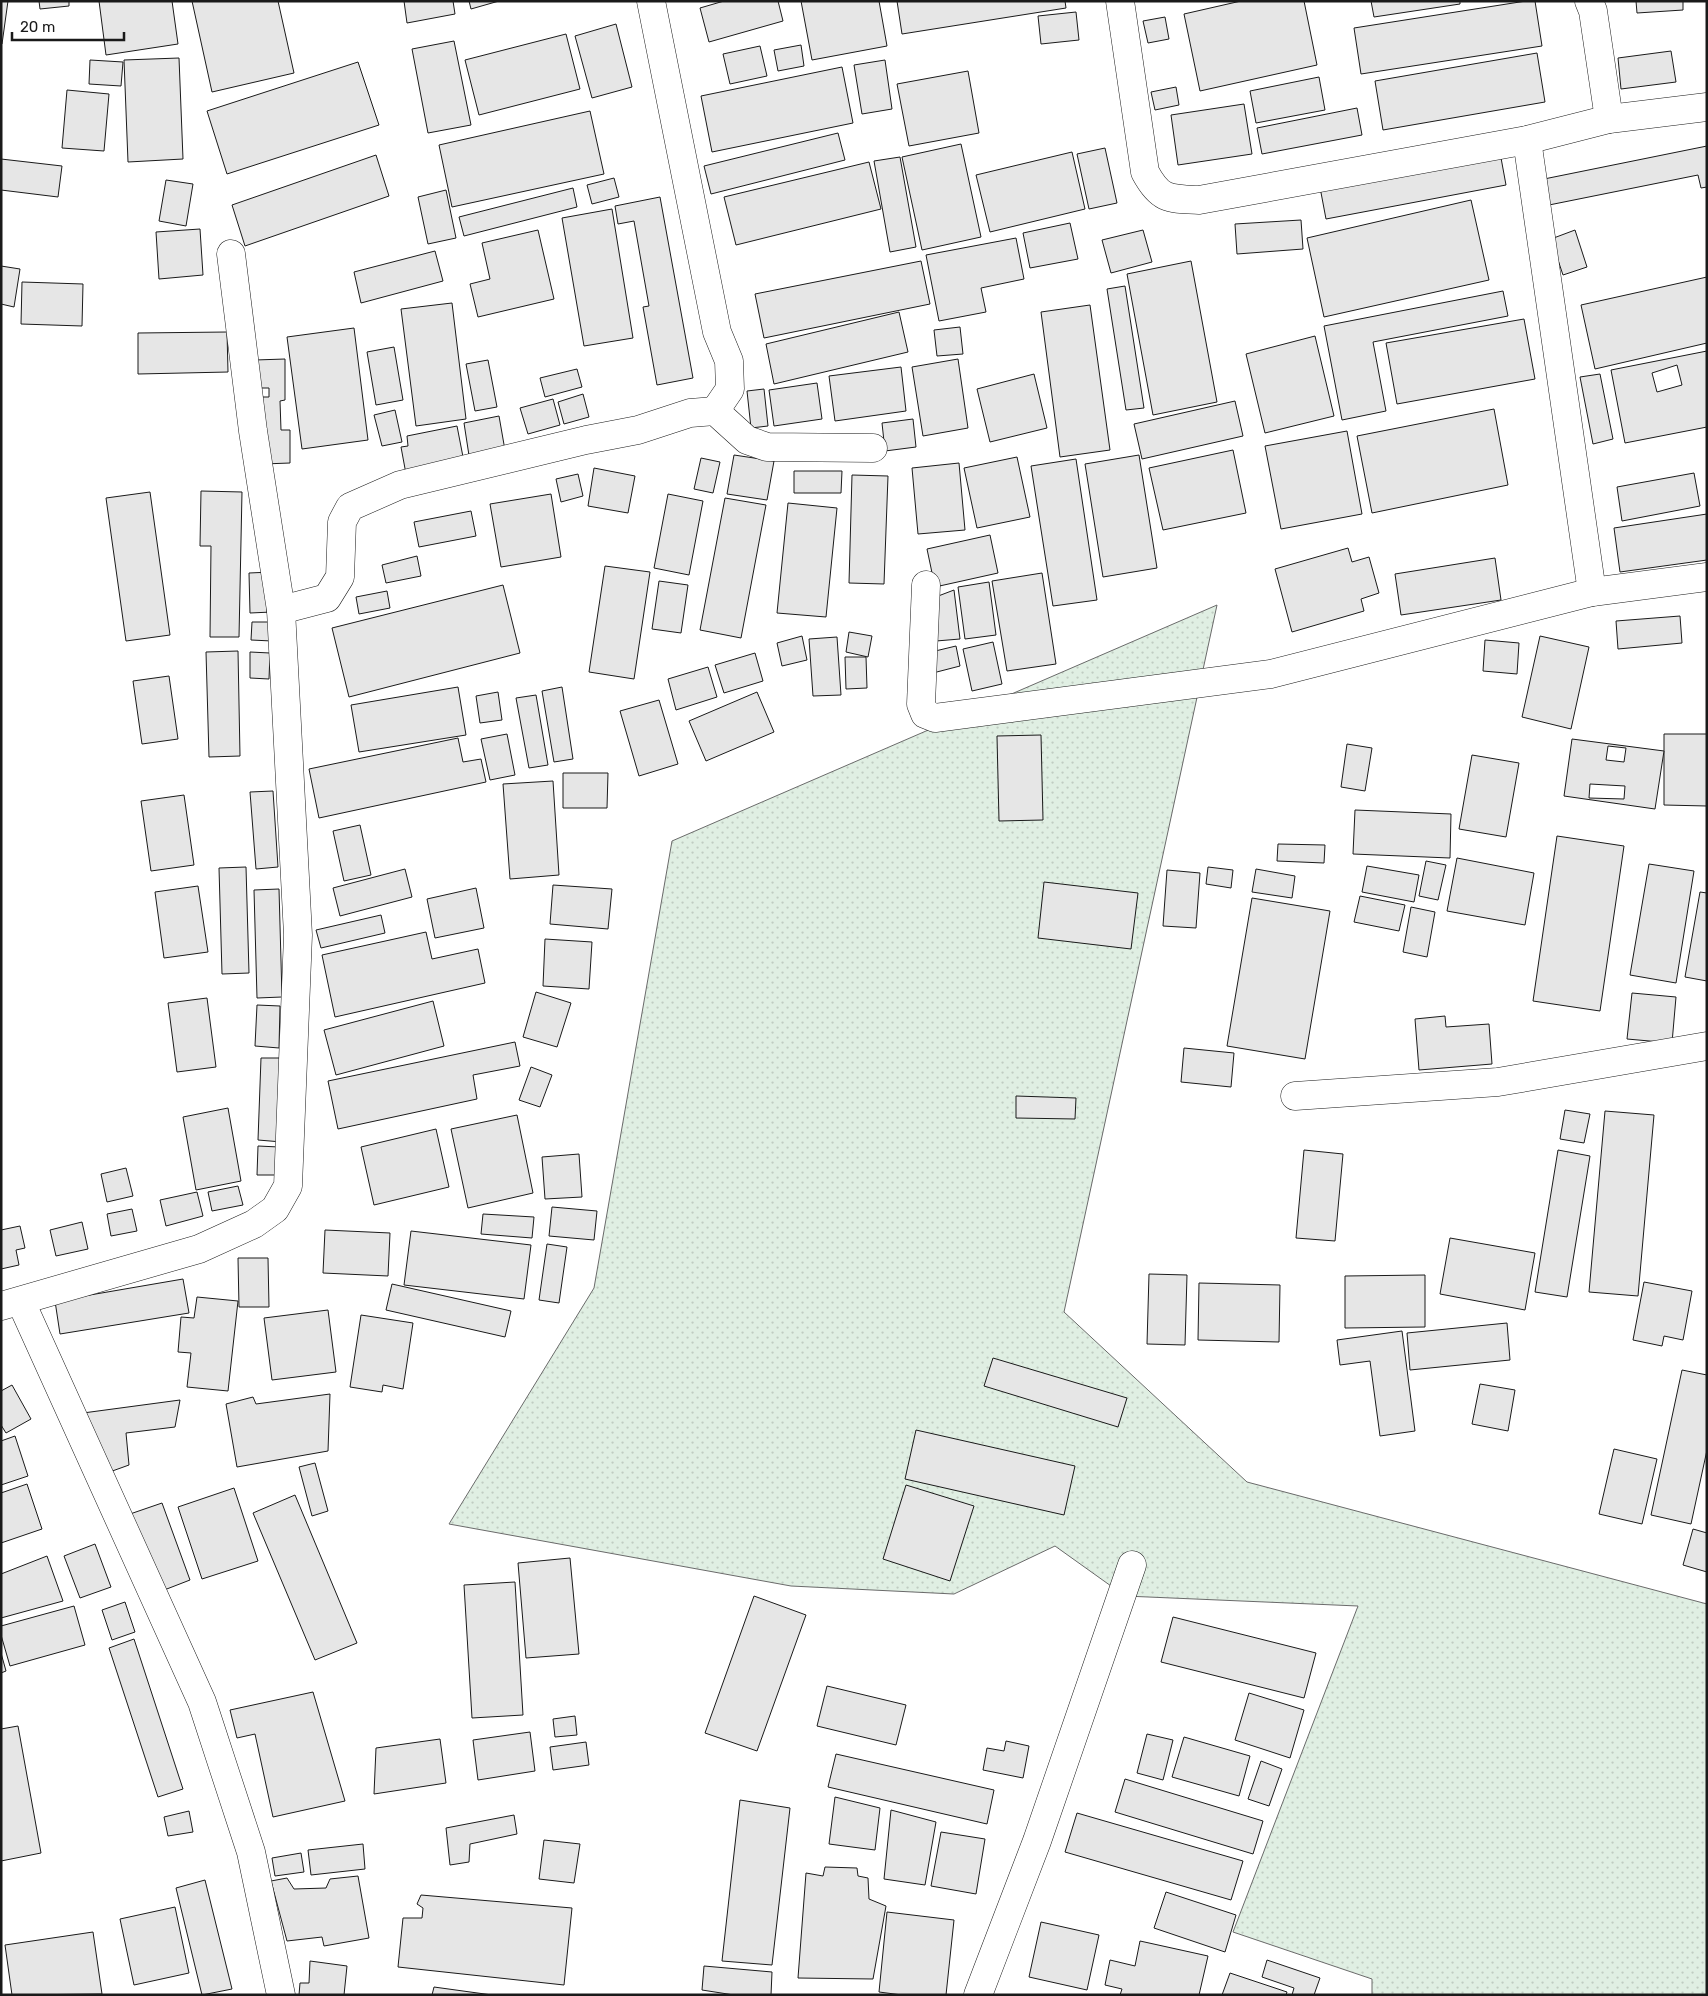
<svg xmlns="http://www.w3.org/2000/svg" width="1708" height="1996" font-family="Rubik,sans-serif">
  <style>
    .grass { fill: url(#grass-dots); stroke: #6a6a6a }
    .building { fill: #e6e6e6; stroke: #1a1a1a; fill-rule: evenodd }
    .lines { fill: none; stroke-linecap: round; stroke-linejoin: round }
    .minor-casing { stroke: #1a1a1a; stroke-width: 29 }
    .minor { stroke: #fff; stroke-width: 28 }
  </style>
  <defs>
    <pattern id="grass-dots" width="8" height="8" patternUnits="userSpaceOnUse" patternTransform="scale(1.25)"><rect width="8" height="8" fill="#e0efe3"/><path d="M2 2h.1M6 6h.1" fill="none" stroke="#c0ccc2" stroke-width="1.8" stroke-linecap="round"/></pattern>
  </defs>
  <rect width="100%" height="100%" fill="#fff"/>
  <polygon class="grass" points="1217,605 1064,1312 1247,1482 1707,1604 1707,1995 1372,1995 1372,1979 1233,1932 1358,1606 1125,1596 1055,1546 954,1594 791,1586 449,1524 594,1288 672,841"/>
  <g class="building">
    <polygon points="1,1 8,1 2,44 1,44"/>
    <polygon points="39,1 69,1 69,6 40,9"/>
    <polygon points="99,1 172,1 178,44 106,55"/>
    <polygon points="192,1 278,1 294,73 212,92"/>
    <polygon points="404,1 453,1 455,14 407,23"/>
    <polygon points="469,1 499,1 471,9"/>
    <polygon points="724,1 778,1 783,21 709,42 700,8"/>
    <polygon points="801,1 879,1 887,46 812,60"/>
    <polygon points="897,1 1065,1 1066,8 902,34"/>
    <polygon points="1241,1 1304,1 1317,65 1200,91 1184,14"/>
    <polygon points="1371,1 1460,1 1460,4 1374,17"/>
    <polygon points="1526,1 1535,1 1542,46 1361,74 1354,28"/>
    <polygon points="1636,1 1683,1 1683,10 1637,13"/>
    <polygon points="1076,12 1079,40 1041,44 1038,16"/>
    <polygon points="1165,17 1169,39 1148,43 1143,21"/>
    <polygon points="616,24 632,87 592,98 575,36"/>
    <polygon points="566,34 580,89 479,115 465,60"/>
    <polygon points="454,41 471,125 428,133 412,49"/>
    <polygon points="801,45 804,66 778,71 774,50"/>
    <polygon points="760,46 767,76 730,84 723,54"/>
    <polygon points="1671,51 1676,82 1621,89 1618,58"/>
    <polygon points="1537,53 1545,102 1383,130 1375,81"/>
    <polygon points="179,58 183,159 128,162 124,60"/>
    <polygon points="90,60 123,62 121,86 89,84"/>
    <polygon points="885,60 892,109 862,114 854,65"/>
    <polygon points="358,62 379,125 227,174 207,111"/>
    <polygon points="842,67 853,123 712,152 701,96"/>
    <polygon points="968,71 979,133 909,146 897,84"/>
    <polygon points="1319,77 1325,110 1256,123 1250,91"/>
    <polygon points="1176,87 1179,105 1155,110 1151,92"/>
    <polygon points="67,90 109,94 104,151 62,148"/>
    <polygon points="1244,104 1252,154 1178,165 1171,115"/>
    <polygon points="1357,108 1362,135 1262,154 1257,128"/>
    <polygon points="590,111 604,174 452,207 439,145"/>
    <polygon points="838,133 845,160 711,194 704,166"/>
    <polygon points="961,144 981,237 922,250 902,157"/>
    <polygon points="1707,146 1707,187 1701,188 1698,175 1549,205 1544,179"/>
    <polygon points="1499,147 1506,185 1326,219 1319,182"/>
    <polygon points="1105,148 1117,203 1089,209 1077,154"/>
    <polygon points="1072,152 1085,209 990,232 976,175"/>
    <polygon points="376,155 389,196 245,246 232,205"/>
    <polygon points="900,157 916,247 890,252 874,161"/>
    <polygon points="1,159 62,166 58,197 1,190"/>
    <polygon points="869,162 881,209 736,245 724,197"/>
    <polygon points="614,178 619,197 592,204 587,185"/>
    <polygon points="166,180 193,184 186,226 159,221"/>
    <polygon points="573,188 577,207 464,236 459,217"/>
    <polygon points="446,190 456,238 428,244 418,197"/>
    <polygon points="660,197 693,378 657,385 643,307 649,306 634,221 618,224 615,206"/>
    <polygon points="1471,200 1489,280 1324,317 1307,238"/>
    <polygon points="612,209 633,338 584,346 562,218"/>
    <polygon points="1301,220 1303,249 1237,254 1235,224"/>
    <polygon points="1070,223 1078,259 1030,268 1023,233"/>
    <polygon points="200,229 203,275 159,279 156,232"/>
    <polygon points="538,230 554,299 478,317 470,284 490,279 482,243"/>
    <polygon points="1143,230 1152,262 1111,273 1102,240"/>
    <polygon points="1575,230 1587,267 1563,275 1551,239"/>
    <polygon points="1016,238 1024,279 981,288 986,312 939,321 926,255"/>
    <polygon points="435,251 443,281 361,303 354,272"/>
    <polygon points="921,261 930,304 764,338 755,294"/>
    <polygon points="1191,261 1217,402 1153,415 1127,274"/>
    <polygon points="1,266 20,269 14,307 1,304"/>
    <polygon points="1707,277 1707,343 1595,369 1581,305"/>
    <polygon points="22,282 83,284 82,326 21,324"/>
    <polygon points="1125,286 1144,408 1126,410 1107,289"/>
    <polygon points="1503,291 1508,316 1373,342 1386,411 1342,420 1324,326"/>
    <polygon points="452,303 466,419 416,426 401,309"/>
    <polygon points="1090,305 1110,450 1060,457 1041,312"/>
    <polygon points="899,312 908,352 774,384 766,344"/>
    <polygon points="1524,319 1535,379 1397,404 1386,343"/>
    <polygon points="960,327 963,354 937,356 934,330"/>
    <polygon points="354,328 368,440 302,449 287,337"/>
    <polygon points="227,332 228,372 138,374 138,333"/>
    <polygon points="1315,336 1334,416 1265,433 1246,354"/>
    <polygon points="394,347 403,400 376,405 367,352"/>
    <path d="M1707,351V427L1625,443L1611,370ZM1677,365L1682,385L1657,392L1652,373Z"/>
    <polygon points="285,359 285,400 280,401 281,430 290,430 290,463 263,464 262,397 269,397 269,388 256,388 255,360"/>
    <polygon points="958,359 968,428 923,436 912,367"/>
    <polygon points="488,360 497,407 475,411 466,364"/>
    <polygon points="901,367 906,411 835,421 829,376"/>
    <polygon points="577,369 582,387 545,397 540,378"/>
    <polygon points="1034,374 1047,428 990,442 977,389"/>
    <polygon points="1600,374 1613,439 1593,444 1580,377"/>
    <polygon points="817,383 822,419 774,426 769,390"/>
    <polygon points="764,389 768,426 751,428 747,391"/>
    <polygon points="583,394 589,417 564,424 558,402"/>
    <polygon points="553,399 560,425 528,434 520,408"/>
    <polygon points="1235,401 1243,436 1142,459 1134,424"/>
    <polygon points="1494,409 1508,485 1372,513 1357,436"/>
    <polygon points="395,410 402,442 382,446 374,415"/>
    <polygon points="499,416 506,456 470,462 464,423"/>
    <polygon points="913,419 916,447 885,451 882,423"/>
    <polygon points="457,426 464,462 406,474 401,447 408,446 407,436"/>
    <polygon points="1347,431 1362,514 1281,529 1265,446"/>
    <polygon points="1233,450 1246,513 1163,530 1149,468"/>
    <polygon points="734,455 774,461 767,500 727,494"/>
    <polygon points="1139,455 1157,568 1103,577 1085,464"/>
    <polygon points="1017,457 1030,517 977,528 964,468"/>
    <polygon points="701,458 720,462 713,493 694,489"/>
    <polygon points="1076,459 1097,600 1053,606 1031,466"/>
    <polygon points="959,463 965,530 918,534 912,468"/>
    <polygon points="594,468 635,476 628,513 588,506"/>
    <polygon points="794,471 842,471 841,493 794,493"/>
    <polygon points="1694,473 1700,506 1622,521 1617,487"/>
    <polygon points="578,474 583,496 561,502 556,479"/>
    <polygon points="852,475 888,476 884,584 849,583"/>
    <polygon points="201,491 242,492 239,637 210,637 211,546 200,546"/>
    <polygon points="150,492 170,635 126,641 106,498"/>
    <polygon points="551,494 561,557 501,567 490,504"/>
    <polygon points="668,494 703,501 689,575 654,568"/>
    <polygon points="725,498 766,505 741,638 700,630"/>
    <polygon points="788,503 837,508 826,617 777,613"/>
    <polygon points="471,511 476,536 419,547 414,522"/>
    <polygon points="1707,514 1707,560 1620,572 1614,528"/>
    <polygon points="990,535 998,573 935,587 927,549"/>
    <polygon points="1348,548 1352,562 1369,557 1379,593 1361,599 1364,611 1292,632 1275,569"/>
    <polygon points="417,556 421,576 386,583 382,565"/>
    <polygon points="1495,558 1501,600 1401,615 1395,574"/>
    <polygon points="605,566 650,572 634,679 589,672"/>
    <polygon points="272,572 272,612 250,613 249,573"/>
    <polygon points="1042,573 1056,664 1007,671 992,581"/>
    <polygon points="659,581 688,585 681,633 652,629"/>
    <polygon points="989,582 996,635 965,639 958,587"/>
    <polygon points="503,585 520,653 349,697 332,628"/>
    <polygon points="954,590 960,639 936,641 933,598"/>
    <polygon points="387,591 390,608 359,614 356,597"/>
    <polygon points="1680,616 1682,643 1618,649 1616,621"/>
    <polygon points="252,622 272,622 272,641 251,640"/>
    <polygon points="849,632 872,636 868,657 846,652"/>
    <polygon points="802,636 807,660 782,666 777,643"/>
    <polygon points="1540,636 1589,647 1571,729 1522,717"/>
    <polygon points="837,637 841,695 813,696 809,639"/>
    <polygon points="1485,640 1519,643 1517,674 1483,671"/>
    <polygon points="993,642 1002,684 972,691 963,649"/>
    <polygon points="956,646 960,666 929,674 927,653"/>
    <polygon points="238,651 240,756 209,757 206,652"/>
    <polygon points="250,652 270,653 269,679 250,678"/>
    <polygon points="755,653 763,681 724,693 715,665"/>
    <polygon points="845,657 866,657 867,688 846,689"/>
    <polygon points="708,667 717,697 676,710 668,679"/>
    <polygon points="169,676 178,739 142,744 133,681"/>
    <polygon points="458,687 466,735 359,752 351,705"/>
    <polygon points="562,687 573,759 554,762 542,691"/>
    <polygon points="498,692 502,720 480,723 476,696"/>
    <polygon points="757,692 774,732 706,761 689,721"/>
    <polygon points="536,695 548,765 529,768 516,698"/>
    <polygon points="659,700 678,764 639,776 620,711"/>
    <polygon points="507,734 515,775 490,780 481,739"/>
    <polygon points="1664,734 1707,734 1707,806 1664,805"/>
    <polygon points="1041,735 1043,820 999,821 997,736"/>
    <polygon points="458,738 463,762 481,759 486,782 319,818 309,769"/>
    <path d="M1572,739L1664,751L1655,809L1564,796ZM1608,746L1626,748L1624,762L1606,760ZM1590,784L1625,786L1624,799L1589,798Z"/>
    <polygon points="1347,744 1372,748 1365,791 1341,787"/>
    <polygon points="1472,755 1519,763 1506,837 1459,829"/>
    <polygon points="563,773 608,773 607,808 563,808"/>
    <polygon points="553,781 559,875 510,879 503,784"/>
    <polygon points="273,791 278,867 256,869 250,792"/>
    <polygon points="184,795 194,865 151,871 141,801"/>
    <polygon points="1355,810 1451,814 1450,858 1353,854"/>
    <polygon points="360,825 371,875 344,881 333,831"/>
    <polygon points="1557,836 1624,846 1600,1011 1533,1001"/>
    <polygon points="1278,844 1325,845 1324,863 1277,861"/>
    <polygon points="1457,858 1534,873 1525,925 1447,911"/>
    <polygon points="1426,861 1446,865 1438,900 1419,896"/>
    <polygon points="1649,864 1694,871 1676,983 1630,975"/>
    <polygon points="1367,866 1419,875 1414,902 1362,892"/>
    <polygon points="246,867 249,973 222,974 219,868"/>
    <polygon points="1208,867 1233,870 1231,888 1206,884"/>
    <polygon points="405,869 412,897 340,916 333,888"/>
    <polygon points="1256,869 1295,876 1292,898 1252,892"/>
    <polygon points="1167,870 1200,873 1196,928 1163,926"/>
    <polygon points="1044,882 1138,893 1131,949 1038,938"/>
    <polygon points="553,885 612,889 608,929 550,924"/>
    <polygon points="198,886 208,952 164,958 155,892"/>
    <polygon points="476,888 484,928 435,938 427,899"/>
    <polygon points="279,889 282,997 257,998 254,890"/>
    <polygon points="1700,892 1707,893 1707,981 1685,977"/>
    <polygon points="1360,896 1405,905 1399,931 1354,922"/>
    <polygon points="1252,898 1330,911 1305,1059 1227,1046"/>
    <polygon points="1411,907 1435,912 1427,957 1403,952"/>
    <polygon points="381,915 385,933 321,948 316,930"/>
    <polygon points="426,932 432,959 478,949 485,983 335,1017 322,955"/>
    <polygon points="545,939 592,942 589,989 543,986"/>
    <polygon points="536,992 571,1003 557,1047 523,1037"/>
    <polygon points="1632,993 1676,997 1672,1043 1627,1039"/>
    <polygon points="207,998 216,1067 177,1072 168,1003"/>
    <polygon points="433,1001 444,1046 336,1075 324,1030"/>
    <polygon points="257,1005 280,1006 279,1048 255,1046"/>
    <polygon points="1445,1016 1446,1027 1489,1024 1492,1064 1419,1070 1415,1019"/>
    <polygon points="515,1042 520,1066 473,1075 477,1099 338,1129 328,1081"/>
    <polygon points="1184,1048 1234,1053 1231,1087 1181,1082"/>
    <polygon points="261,1058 284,1058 282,1142 258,1140"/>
    <polygon points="531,1067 552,1075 540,1107 519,1100"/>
    <polygon points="1016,1096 1076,1098 1075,1119 1016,1118"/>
    <polygon points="228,1108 241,1181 196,1190 183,1117"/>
    <polygon points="1565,1110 1590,1114 1584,1143 1560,1139"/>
    <polygon points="1605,1111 1654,1115 1638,1296 1589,1292"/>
    <polygon points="517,1115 533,1193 468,1208 451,1129"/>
    <polygon points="436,1129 449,1187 374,1205 361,1147"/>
    <polygon points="258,1146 279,1147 278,1175 257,1175"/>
    <polygon points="1304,1150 1343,1154 1335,1241 1296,1238"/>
    <polygon points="1558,1150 1590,1156 1567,1297 1535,1292"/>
    <polygon points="579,1154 582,1197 545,1199 542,1157"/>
    <polygon points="126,1168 133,1196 107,1202 101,1174"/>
    <polygon points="238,1186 243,1205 212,1211 208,1192"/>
    <polygon points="197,1192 203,1216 166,1226 160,1200"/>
    <polygon points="552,1207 597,1211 594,1240 549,1236"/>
    <polygon points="132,1209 137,1231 111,1236 107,1214"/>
    <polygon points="483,1214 534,1217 532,1238 481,1234"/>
    <polygon points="82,1222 88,1249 56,1256 50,1230"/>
    <polygon points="20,1226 25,1248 16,1250 19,1265 1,1269 1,1230"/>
    <polygon points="325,1230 390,1233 388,1276 323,1273"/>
    <polygon points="411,1231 531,1245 524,1299 404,1285"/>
    <polygon points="1450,1238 1535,1253 1525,1310 1440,1294"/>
    <polygon points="547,1244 567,1247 559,1303 539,1300"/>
    <polygon points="238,1258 268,1258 269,1307 239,1307"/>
    <polygon points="1149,1274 1187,1275 1185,1345 1147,1344"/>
    <polygon points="1425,1275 1425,1327 1345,1328 1345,1276"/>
    <polygon points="183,1279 189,1313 60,1334 55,1301"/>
    <polygon points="1644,1282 1692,1291 1683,1340 1664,1336 1662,1346 1633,1340"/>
    <polygon points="1199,1283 1280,1285 1279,1342 1198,1340"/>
    <polygon points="392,1284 511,1311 505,1337 386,1310"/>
    <polygon points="197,1297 238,1301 228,1391 187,1387 191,1353 178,1352 181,1317 194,1318"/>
    <polygon points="328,1310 336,1372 272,1380 264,1318"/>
    <polygon points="361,1315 413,1323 403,1389 383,1385 382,1392 350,1387"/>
    <polygon points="1507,1323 1510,1360 1410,1370 1407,1333"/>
    <polygon points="1402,1331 1415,1431 1380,1436 1370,1361 1340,1365 1337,1340"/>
    <polygon points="993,1358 1127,1398 1118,1427 984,1386"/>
    <polygon points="1682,1370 1707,1375 1707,1450 1691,1524 1651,1515"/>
    <polygon points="1480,1384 1515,1390 1508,1431 1472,1424"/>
    <polygon points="12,1385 31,1419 6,1433 1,1425 1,1391"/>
    <polygon points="330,1394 328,1451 237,1467 226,1404 253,1397 256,1404"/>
    <polygon points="180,1400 175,1427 126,1433 129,1465 104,1474 83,1413"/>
    <polygon points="916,1430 1075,1466 1064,1515 905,1479"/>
    <polygon points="15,1436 28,1476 1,1485 1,1441"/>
    <polygon points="1614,1449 1657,1459 1642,1524 1599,1514"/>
    <polygon points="315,1463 328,1511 312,1516 299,1467"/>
    <polygon points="27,1484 42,1529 1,1543 1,1493"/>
    <polygon points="906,1485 974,1506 950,1581 883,1559"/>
    <polygon points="234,1488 258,1561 202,1579 178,1507"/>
    <polygon points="295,1495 357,1643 315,1660 253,1513"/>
    <polygon points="162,1503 190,1580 159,1592 130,1514"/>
    <polygon points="1693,1529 1707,1533 1707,1572 1683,1565"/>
    <polygon points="95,1544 111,1587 80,1598 64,1556"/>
    <polygon points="47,1556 63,1601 1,1618 1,1574"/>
    <polygon points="570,1558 579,1654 526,1658 518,1563"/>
    <polygon points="515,1582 523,1715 472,1718 464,1585"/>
    <polygon points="754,1596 806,1615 757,1751 705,1733"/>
    <polygon points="125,1602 135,1632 112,1640 102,1610"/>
    <polygon points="74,1606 85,1645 10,1666 1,1635 1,1626"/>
    <polygon points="1173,1617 1316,1653 1304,1698 1161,1662"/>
    <polygon points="134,1639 183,1789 158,1797 109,1648"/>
    <polygon points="1,1653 6,1671 1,1673"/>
    <polygon points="827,1686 906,1705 896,1745 817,1726"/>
    <polygon points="313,1692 345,1801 273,1817 255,1734 237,1738 230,1710"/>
    <polygon points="1249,1693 1304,1710 1290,1758 1235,1740"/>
    <polygon points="575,1716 577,1735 555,1737 553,1719"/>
    <polygon points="18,1726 41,1853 1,1861 1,1729"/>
    <polygon points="530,1732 535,1771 478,1780 473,1740"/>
    <polygon points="1147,1734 1173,1740 1163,1780 1137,1773"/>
    <polygon points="1184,1737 1250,1756 1239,1796 1172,1777"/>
    <polygon points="440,1739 446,1783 374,1794 376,1748"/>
    <polygon points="1006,1741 1029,1746 1023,1778 983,1770 987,1748 1004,1751"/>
    <polygon points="586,1742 589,1765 553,1770 550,1747"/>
    <polygon points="836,1754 994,1790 987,1824 828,1787"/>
    <polygon points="1261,1761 1282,1769 1269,1806 1248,1799"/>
    <polygon points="1125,1779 1263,1821 1253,1854 1115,1812"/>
    <polygon points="835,1797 880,1808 875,1850 829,1844"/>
    <polygon points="740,1800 790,1808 772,1965 722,1961"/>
    <polygon points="891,1810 936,1822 925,1885 884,1879"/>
    <polygon points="189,1811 193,1832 168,1836 164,1817"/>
    <polygon points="1077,1813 1243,1861 1231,1900 1065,1852"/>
    <polygon points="514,1815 517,1834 470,1844 469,1862 450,1865 446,1828"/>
    <polygon points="941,1832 985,1839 976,1894 931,1886"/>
    <polygon points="544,1840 580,1844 574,1883 539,1879"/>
    <polygon points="363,1844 365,1869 311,1875 308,1850"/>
    <polygon points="301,1853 304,1872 275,1876 272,1858"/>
    <polygon points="825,1867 857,1868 858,1876 868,1878 869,1899 886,1906 873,1979 798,1978 806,1873 823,1876"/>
    <polygon points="358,1876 369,1938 324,1946 322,1937 287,1941 271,1881 287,1878 294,1889 326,1888 330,1879"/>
    <polygon points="205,1880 232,1989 202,1995 176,1888"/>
    <polygon points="1166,1892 1236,1915 1225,1952 1154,1928"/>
    <polygon points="421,1895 572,1908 564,1985 398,1967 403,1918 422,1918 423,1908 417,1904"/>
    <polygon points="175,1907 189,1973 134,1985 120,1919"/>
    <polygon points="887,1912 954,1920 946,1995 902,1995 879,1992"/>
    <polygon points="1041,1922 1099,1935 1087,1990 1029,1977"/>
    <polygon points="93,1932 102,1994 12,1995 5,1945"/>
    <polygon points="1140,1941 1208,1956 1199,1995 1120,1995 1122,1989 1105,1985 1110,1960 1135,1966"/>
    <polygon points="1267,1960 1320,1978 1314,1995 1292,1995 1294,1988 1262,1977"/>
    <polygon points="310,1961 347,1966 344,1995 299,1995 300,1983 309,1983"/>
    <polygon points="704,1966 772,1972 771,1995 734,1995 702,1990"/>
    <polygon points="1230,1973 1287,1992 1286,1995 1222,1995"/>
    <polygon points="434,1987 492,1995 432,1995"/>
  </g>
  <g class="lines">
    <g class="minor-casing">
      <g id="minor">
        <polyline points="651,1 717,332 729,361 730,389 715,411"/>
        <path d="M1120,1L1145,172C1160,200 1169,199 1199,200L1527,140L1609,119L1707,107"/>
        <polyline points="1589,1 1593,11 1609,119"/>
        <polyline points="1527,140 1592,592"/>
        <polyline points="926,585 921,704 925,714 935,718 1271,674 1592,592 1707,577"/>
        <polyline points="281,610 327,598 340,577 342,522 350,507 400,485 586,440 638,430 690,413 715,411 747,440 767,447 873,448"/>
        <polyline points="1295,1096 1498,1082 1707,1046"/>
        <polyline points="21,1302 202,1702 251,1852 281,1995"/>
        <polyline points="1,1306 199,1249 254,1224 275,1209 288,1186 298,935 281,610 253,431 231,254"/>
        <polyline points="978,1995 1037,1841 1132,1565"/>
      </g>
    </g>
    <use href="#minor" class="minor"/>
  </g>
  <rect width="1708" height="1996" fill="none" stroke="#1a1a1a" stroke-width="5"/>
  <path d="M12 32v8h112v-8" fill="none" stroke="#1a1a1a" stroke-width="2.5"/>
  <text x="20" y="32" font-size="15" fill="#1a1a1a" stroke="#ffffff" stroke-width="4" paint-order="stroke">20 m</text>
</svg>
